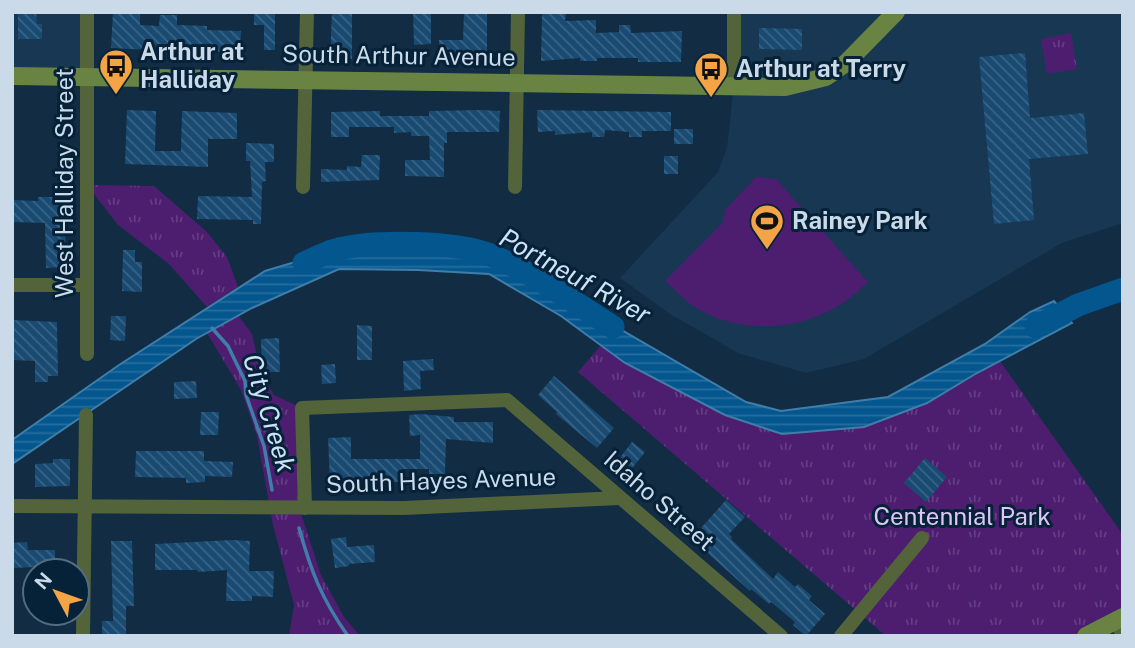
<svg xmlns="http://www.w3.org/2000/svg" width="1135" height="648" font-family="'Public Sans',sans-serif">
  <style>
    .built { fill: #173753 }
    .park { fill: url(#park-tufts) }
    .pitch { fill: #4d1d70 }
    .water { fill: url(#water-rules); stroke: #3f7ea9; stroke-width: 2 }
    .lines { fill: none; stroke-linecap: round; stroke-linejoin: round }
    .stream { stroke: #3f7ea9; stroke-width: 3.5 }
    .river { stroke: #04568e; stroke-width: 23 }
    .building { fill: url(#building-back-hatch) }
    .street { stroke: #53643b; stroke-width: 14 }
    .secondary { stroke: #698442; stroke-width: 18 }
    .labels { text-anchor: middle; stroke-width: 6; stroke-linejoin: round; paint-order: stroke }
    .poi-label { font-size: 24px; font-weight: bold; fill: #cadae9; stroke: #062238; text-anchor: start }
    .street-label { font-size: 24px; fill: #cadae9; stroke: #062238 }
    .park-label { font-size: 24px; fill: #ddc5f5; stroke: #062238 }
    .water-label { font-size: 26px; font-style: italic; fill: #cee2f6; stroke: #062238 }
  </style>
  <defs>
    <pattern id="park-tufts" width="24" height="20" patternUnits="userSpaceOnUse" patternTransform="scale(1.75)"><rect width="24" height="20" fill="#4d1d70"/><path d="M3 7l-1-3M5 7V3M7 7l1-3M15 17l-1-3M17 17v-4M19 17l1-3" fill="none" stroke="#653d84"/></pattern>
    <pattern id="water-rules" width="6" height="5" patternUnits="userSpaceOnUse" patternTransform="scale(1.75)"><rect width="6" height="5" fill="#04568e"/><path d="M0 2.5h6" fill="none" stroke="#276e9e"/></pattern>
    <pattern id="building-back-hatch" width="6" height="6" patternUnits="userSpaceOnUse" patternTransform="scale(1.75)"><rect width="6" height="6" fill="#194a72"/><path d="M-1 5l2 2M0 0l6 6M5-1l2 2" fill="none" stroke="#396486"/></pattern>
  </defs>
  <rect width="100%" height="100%" fill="#112c43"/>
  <g class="built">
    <rect x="12" y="12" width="75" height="64"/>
    <polygon points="734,12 1123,12 1123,223 1062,243 864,359 806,373 738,353 670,314 620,278 718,172 727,147 734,85"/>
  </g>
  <g class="park">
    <polygon points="1071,33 1077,69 1047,74 1041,39"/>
    <polygon points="87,185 154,186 207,232 227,257 238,287 207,307 169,264 118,225"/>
    <polygon points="238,315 252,334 261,374 274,395 302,408 299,508 321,575 344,617 360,636 289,636 294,605 273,525 257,436 241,390 207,333"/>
    <polygon points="601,345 625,363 782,434 864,427 927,403 1000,361 1123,535 1123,617 1086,636 886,636 578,372"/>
  </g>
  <path class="pitch" d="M756,177L776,179L868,282C860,289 852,297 843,303C799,332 738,335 693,306C683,299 674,289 665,281L723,222L725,210Z"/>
  <polygon class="water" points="417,243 501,260 746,402 781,411 888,397 985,344 1030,312 1054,301 1072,323 977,373 927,403 864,427 782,434 725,415 625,363 561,316 489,274 418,270 339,269 252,308 196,339 12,464 12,440 119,365 265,271 332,251"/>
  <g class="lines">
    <g class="stream">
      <polyline points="212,328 228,346 245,381 246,395 264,446 272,490"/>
      <path d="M299,528C311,571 321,598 348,636"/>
    </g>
    <g class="river">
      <path d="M304,263C315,259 327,251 339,249C375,240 458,241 493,256C535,274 574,302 613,327"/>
      <polyline points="1036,327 1078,305 1123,289"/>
    </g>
  </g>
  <g class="building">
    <polygon points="18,12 36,12 37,24 42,24 42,39 18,39"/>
    <polygon points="113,12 140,12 140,25 159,26 160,15 177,15 177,25 207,26 207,30 241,31 240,52 169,51 169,54 150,54 150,50 111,48"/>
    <polygon points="332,12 352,12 352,59 330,59"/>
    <polygon points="413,12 431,12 431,44 414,45"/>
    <polygon points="464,12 487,12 487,59 439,58 439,40 463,40"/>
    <polygon points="254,14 275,14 275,50 264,50 264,25 254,25"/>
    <polygon points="542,14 566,14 565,21 596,20 596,33 619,32 619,25 630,25 631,33 682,31 681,62 638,62 638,58 597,58 597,61 580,61 580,58 541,61"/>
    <polygon points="759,28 802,29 802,50 759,49"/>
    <polygon points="1025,53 1030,118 1084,113 1088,154 1029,159 1034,220 994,224 979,57"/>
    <polygon points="127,110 156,111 155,151 181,151 182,111 237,113 237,139 208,139 208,167 125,164"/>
    <polygon points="482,110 500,111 499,132 447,132 447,143 444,143 444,177 405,176 405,160 430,160 429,136 411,136 411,132 394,133 394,127 349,127 349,137 331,137 331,112 380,111 380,116 429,116 429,111"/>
    <polygon points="537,110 671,112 671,131 642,131 642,137 629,137 629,132 605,130 604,137 592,137 592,132 555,135 555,131 538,132"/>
    <rect x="674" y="129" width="19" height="15"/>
    <polygon points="246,143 274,144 274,162 265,162 266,181 262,182 261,224 253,224 253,220 197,219 198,196 252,197 250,161 246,161"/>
    <polygon points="362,155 380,155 379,180 321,182 321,169 347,170 347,166 361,167"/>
    <rect x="664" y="156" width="14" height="18"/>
    <polygon points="38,197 73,197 72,223 65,223 66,267 46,268 45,223 12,222 12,200 38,201"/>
    <polygon points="123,250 135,250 135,262 142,262 142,292 122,291"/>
    <polygon points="111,316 126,316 125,341 110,340"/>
    <polygon points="12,320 57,322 58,376 48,376 48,382 35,382 35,361 12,360"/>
    <polygon points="357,325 372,326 372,360 357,360"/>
    <polygon points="279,338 280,372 262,372 261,339"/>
    <polygon points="433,359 434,370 420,371 421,389 404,391 403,361"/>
    <polygon points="335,364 336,383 322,384 321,365"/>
    <polygon points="554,376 614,428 597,448 556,414 557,412 538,395"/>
    <polygon points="196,381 197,398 174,399 174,382"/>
    <polygon points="201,412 219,412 218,435 200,435"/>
    <polygon points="421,414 454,417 454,422 493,422 493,443 446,439 445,474 429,474 429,469 401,469 401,482 330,482 328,438 351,437 351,459 420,459 420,435 410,436 409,415"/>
    <polygon points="632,442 645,452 626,476 613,467"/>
    <polygon points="136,451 204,451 204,461 233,462 232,477 205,476 205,482 186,483 186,478 135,477"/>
    <polygon points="925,458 947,477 926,502 904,483"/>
    <polygon points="53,459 70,459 70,486 35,487 35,464 53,463"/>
    <polygon points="726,500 745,517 729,534 732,537 731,539 773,579 778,572 795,587 798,584 812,596 809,600 825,614 806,636 793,625 795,622 771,602 769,604 751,589 750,591 702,548 711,537 701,528"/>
    <polygon points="346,537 347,547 374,545 375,562 349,564 349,566 335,568 331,539"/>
    <polygon points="232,540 250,541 249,571 274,571 273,597 252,596 252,601 226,601 227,570 198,572 197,570 155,570 155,544"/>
    <polygon points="111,541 132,541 134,606 126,606 126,635 102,635 102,621 113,621"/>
    <polygon points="27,542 28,550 55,550 55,571 37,571 37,567 12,568 12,543"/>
  </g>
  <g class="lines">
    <g class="street">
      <polyline points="87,12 87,354"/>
      <polyline points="734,85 734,12"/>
      <polyline points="303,187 307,12"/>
      <polyline points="515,187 518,12"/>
      <polyline points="12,285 87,285"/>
      <polyline points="12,506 404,508 619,498"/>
      <polyline points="305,508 302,408 507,400 781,636"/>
      <polyline points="1114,620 1123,634"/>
      <polyline points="83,636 86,415"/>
      <polyline points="841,636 922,538"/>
    </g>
    <g class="secondary">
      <polyline points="12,76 785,87 826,77 846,63 896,12"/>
      <polyline points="1086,636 1123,617"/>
    </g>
  </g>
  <defs>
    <g id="bus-pin" transform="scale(1.75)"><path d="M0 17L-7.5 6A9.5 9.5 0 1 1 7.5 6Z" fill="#f4a444" stroke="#062238"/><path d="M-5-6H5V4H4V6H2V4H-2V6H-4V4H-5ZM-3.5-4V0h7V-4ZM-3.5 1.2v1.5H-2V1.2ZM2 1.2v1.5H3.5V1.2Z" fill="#111"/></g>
    <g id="stadium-pin" transform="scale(1.75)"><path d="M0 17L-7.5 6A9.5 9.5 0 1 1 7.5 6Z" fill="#f4a444" stroke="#062238"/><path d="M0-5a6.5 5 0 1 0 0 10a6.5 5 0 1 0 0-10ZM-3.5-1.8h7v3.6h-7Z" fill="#111"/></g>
  </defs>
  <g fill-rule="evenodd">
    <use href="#bus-pin" x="116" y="66"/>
    <use href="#bus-pin" x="711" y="69"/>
    <use href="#stadium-pin" x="767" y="221"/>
  </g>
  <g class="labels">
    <g class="poi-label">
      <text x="140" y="60">Arthur at<tspan x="140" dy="28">Halliday</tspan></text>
      <text x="736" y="77">Arthur at Terry</text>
      <text x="792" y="229">Rainey Park</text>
    </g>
    <g class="street-label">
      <text transform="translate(399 56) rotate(1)" y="8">South Arthur Avenue</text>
      <text transform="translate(65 183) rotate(-90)" y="8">West Halliday Street</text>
      <text transform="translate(441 481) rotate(-2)" y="8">South Hayes Avenue</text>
      <text transform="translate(659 501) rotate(41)" y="8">Idaho Street</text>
    </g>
    <g class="park-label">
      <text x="962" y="525">Centennial Park</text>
    </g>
    <g class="water-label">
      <text transform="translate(575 276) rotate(29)" y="9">Portneuf River</text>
      <text transform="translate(269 413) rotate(73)" y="9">City Creek</text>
    </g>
  </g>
  <rect width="1135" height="648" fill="none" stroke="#cadae9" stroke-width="28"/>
  <g transform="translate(56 592) rotate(311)"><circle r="33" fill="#062238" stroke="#546c7f" stroke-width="2"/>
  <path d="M0-5L12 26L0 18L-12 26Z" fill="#f4a444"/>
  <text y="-10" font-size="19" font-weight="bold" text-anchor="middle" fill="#cadae9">N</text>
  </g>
</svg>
